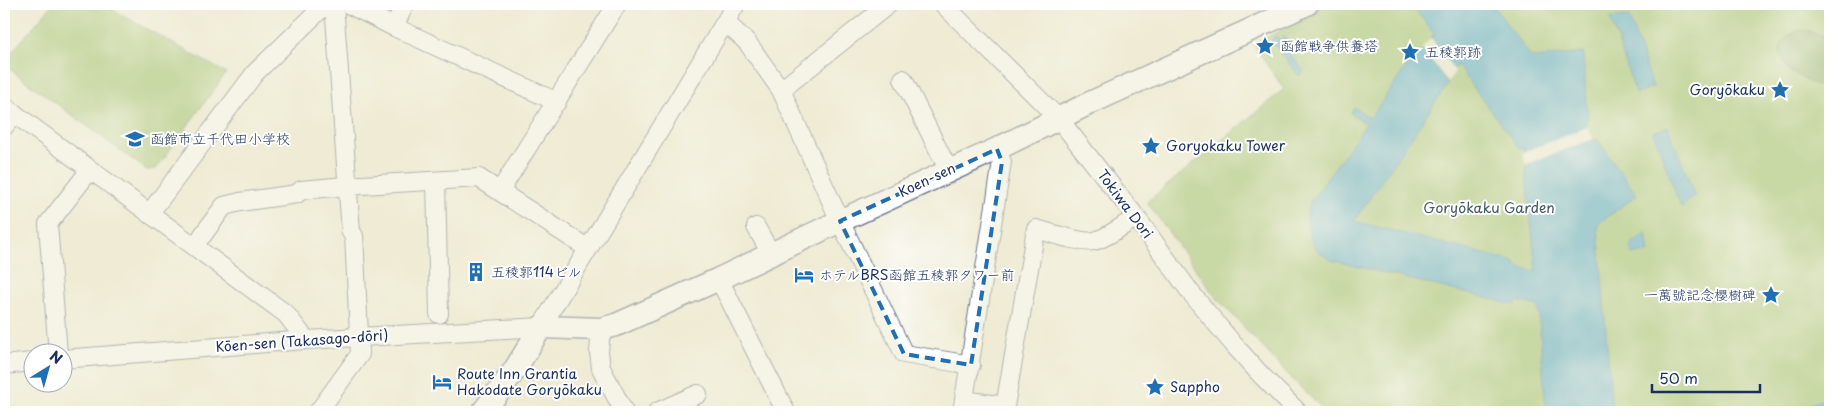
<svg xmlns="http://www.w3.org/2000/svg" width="1834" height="416" font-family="'Playpen Sans','Klee One',sans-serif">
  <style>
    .green { fill: #9cc36e; stroke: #5c7966 }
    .forest { fill: #7da961; stroke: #4c6c60 }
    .water { fill: #4fa9cc; stroke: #356c95; fill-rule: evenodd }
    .pier { fill: #efebd4 }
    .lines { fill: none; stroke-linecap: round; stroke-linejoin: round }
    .minor-casing { stroke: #657187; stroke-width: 20 }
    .major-casing { stroke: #657187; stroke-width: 25 }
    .minor { stroke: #fff; stroke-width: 18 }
    .major { stroke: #fff; stroke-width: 22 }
    .marked { fill: none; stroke: #1f6fb2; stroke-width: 4; stroke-dasharray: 10 6; stroke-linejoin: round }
    .labels { text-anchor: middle; stroke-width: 4; stroke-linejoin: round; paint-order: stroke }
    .poi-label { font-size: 14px; fill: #1b2f5e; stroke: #fff; text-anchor: start }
    .street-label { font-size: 14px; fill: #1b2f5e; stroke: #fff }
    .park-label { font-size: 14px; fill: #425b63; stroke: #fff }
  </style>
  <rect width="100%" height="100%" fill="#fff"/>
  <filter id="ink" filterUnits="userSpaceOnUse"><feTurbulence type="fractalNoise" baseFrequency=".02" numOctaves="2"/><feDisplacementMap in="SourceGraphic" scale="10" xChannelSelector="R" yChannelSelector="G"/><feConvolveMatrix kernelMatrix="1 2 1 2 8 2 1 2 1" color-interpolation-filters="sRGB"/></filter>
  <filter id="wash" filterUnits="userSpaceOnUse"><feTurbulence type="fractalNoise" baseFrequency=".0096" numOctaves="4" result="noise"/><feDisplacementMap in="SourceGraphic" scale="20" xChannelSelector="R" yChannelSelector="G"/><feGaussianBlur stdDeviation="1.12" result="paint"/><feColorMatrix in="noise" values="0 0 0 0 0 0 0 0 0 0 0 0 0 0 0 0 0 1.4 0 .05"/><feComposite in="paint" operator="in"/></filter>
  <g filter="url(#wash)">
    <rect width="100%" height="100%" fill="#efebd4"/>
    <g class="green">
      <polygon points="53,4 102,4 226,73 156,169 147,170 4,65 4,61"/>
      <polygon points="1316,4 1830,4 1830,412 1326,412 1296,383 1214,295 1147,202 1284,89 1253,44 1320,11"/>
    </g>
    <path class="forest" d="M1800,30C1811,31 1819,36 1830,36V82L1816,86L1789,71L1780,52L1781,45L1788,36Z"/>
    <g class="water">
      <path d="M1411,4H1492L1532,58L1583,53L1588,121L1585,123L1593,141L1597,139L1637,195L1598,224L1612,412H1546L1538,306L1517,301L1515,305L1331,260L1318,251L1310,238L1307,223L1308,208L1310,202L1366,124L1351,113L1354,107L1370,118L1417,52L1420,54L1434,34ZM1457,65L1519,148L1522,147L1530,166L1525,167L1536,271L1515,266L1516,262L1354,221L1448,84L1444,81Z"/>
      <polygon points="1629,17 1653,87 1636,94 1610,18"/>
      <polygon points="1276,36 1279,40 1284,37 1287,40 1283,44 1304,72 1299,76 1271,40"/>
      <polygon points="1668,127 1695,196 1681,207 1653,132"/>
      <polygon points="1646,233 1649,253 1632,254 1630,245"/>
      <polygon points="1830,397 1830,412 1786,412"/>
    </g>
    <g class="pier">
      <polygon points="1431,38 1455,71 1448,82 1422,48"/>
      <polygon points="1588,127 1593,139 1526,164 1522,153"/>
    </g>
  </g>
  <g filter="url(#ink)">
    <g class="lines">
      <g class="minor-casing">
        <g id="minor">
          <polyline points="348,4 394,27 557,102"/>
          <polyline points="943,4 1059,119 1136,217 1191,293 1234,345 1261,375 1298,412"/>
          <polyline points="726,23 747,42 781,90 840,221 904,354 971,365"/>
          <polyline points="394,27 405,4"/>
          <polyline points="903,79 949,171"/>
          <polyline points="781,90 889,4"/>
          <polyline points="4,106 286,314 306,340"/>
          <polyline points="4,127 14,113"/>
          <polyline points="436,181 439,314"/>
          <polyline points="500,191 617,4"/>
          <polyline points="149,214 255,73 326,4"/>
          <polyline points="756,227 771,254"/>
          <polyline points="202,236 224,206 240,202 297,194 301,190 346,186 479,178 587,248"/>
          <polyline points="719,279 786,412"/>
          <polyline points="601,329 599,352 601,368 624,412"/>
          <polyline points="58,354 48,224 90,170"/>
          <polyline points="62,359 306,340 541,327 736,4"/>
          <polyline points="4,365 32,362"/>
          <polyline points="964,400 1005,406"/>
          <polyline points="318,412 360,354 354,236 351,232 334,4"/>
          <polyline points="657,412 698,394"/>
          <polyline points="962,412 1002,162 997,149"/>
          <path d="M1004,412L1036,229C1048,232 1083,244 1094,241C1105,239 1126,224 1136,217"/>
        </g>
      </g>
      <g class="major-casing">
        <polyline id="major" points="483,412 514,371 541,327 601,329 616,325 719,279 840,221 997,149 1090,103 1307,4"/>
      </g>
      <use href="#minor" class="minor"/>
      <use href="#major" class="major"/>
    </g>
  </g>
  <path d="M0 0H1834V416H0ZM997,149L1002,162L971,365L904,354L840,221Z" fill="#efebd4" fill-opacity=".55" fill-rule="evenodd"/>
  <path class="marked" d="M997,149L1002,162L971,365L904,354L840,221Z"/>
  <defs>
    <g id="sight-bare" transform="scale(1.5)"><path d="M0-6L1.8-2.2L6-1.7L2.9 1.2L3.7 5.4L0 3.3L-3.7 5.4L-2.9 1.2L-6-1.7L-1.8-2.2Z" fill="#1f6fb2" stroke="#fff" stroke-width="2.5" paint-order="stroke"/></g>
    <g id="school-bare" transform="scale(1.5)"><path d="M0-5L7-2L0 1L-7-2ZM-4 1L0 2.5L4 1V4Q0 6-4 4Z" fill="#1f6fb2" stroke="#fff" stroke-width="2.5" paint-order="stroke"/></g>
    <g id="building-bare" transform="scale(1.5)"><path d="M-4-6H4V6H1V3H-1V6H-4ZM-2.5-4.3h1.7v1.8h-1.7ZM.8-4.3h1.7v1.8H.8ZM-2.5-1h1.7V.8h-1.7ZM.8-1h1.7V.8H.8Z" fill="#1f6fb2" stroke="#fff" stroke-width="2.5" paint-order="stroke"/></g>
    <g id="hotel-bare" transform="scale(1.5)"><path d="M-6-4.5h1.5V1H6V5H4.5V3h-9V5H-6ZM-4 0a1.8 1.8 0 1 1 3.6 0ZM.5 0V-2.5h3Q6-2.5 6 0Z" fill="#1f6fb2" stroke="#fff" stroke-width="2.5" paint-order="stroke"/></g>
  </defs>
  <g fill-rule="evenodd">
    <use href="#sight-bare" x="1265" y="46"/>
    <use href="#sight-bare" x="1410" y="52"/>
    <use href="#sight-bare" x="1780" y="90"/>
    <use href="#school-bare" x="135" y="139"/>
    <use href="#sight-bare" x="1151" y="146"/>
    <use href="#building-bare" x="476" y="272"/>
    <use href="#hotel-bare" x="804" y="275"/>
    <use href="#sight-bare" x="1771" y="295"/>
    <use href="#hotel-bare" x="442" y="382"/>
    <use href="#sight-bare" x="1155" y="387"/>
  </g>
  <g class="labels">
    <g class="poi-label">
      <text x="1280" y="51">函館戦争供養塔</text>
      <text x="1425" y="57">五稜郭跡</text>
      <text x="1765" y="95" text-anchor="end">Goryōkaku</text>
      <text x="150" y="144">函館市立千代田小学校</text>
      <text x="1166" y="151">Goryokaku Tower</text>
      <text x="491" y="277">五稜郭114ビル</text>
      <text x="819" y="280">ホテルBRS函館五稜郭タワー前</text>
      <text x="1756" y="300" text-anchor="end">一萬號記念櫻樹碑</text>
      <text x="457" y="379">Route Inn Grantia<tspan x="457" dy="16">Hakodate Goryōkaku</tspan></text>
      <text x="1170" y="392">Sappho</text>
    </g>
    <g class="street-label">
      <text transform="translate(927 180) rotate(-25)" y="5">Koen-sen</text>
      <text transform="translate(1125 204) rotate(53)" y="5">Tokiwa Dori</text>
      <text transform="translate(302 341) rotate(-4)" y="5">Kōen-sen (Takasago-dōri)</text>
    </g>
    <g class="park-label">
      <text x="1489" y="213">Goryōkaku Garden</text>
    </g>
  </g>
  <rect width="1834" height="416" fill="none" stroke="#fff" stroke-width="20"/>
  <g transform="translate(48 368) rotate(37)"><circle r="24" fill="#ffffff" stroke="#a4acbf"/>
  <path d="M0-4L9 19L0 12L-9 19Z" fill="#1f6fb2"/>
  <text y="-8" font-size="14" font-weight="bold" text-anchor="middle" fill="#1b2f5e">N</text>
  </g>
  <path d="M1652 384v8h108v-8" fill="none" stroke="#1b2f5e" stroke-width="2.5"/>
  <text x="1659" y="384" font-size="15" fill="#1b2f5e" stroke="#ffffff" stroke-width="4" paint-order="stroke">50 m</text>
</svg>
